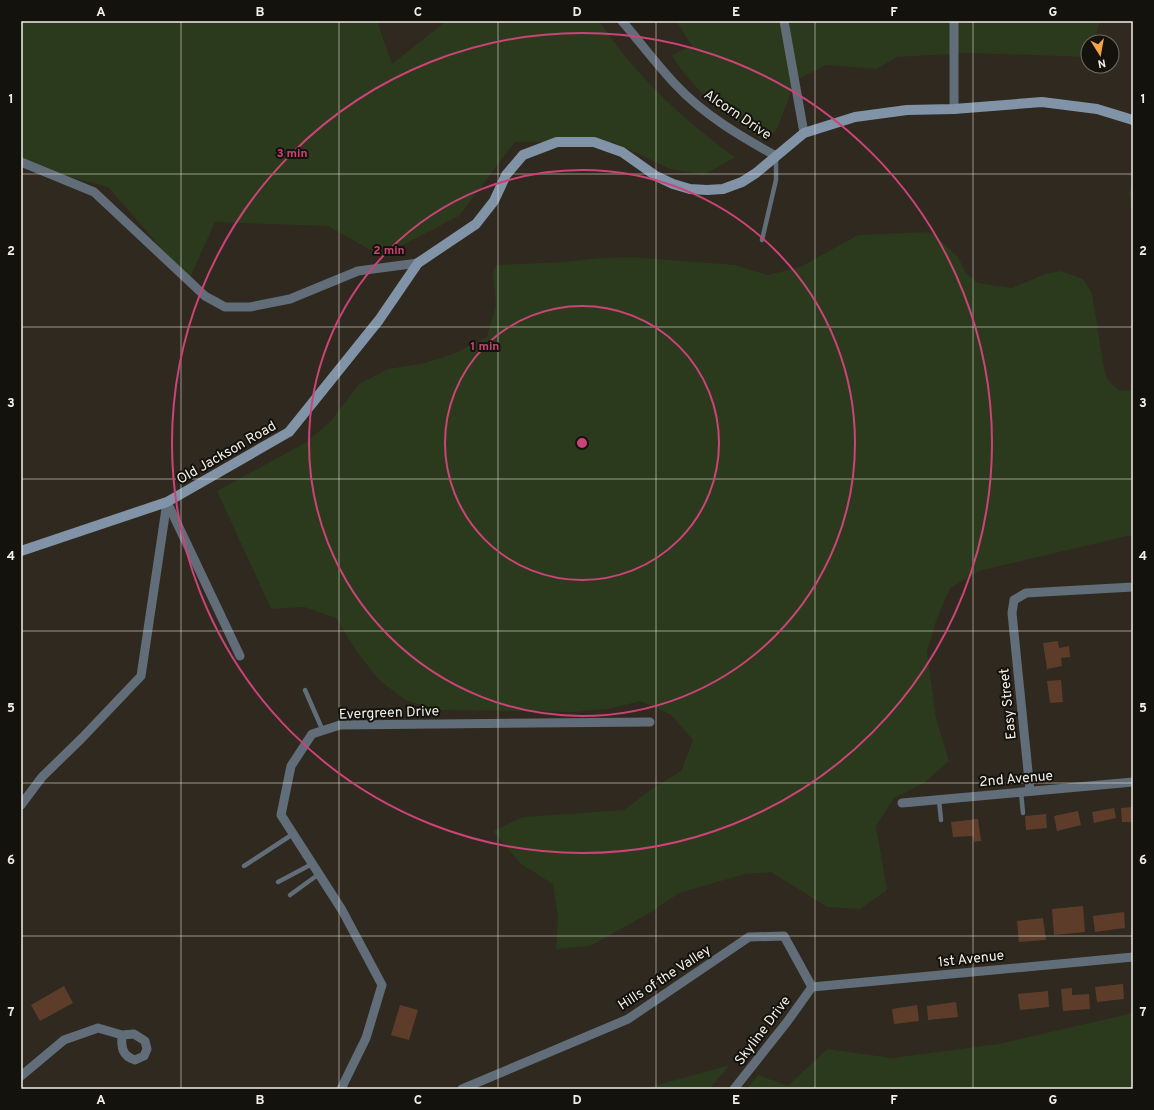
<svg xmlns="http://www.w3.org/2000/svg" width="1154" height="1110" font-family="Overpass,sans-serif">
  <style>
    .green { fill: #2b3a1c }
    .building { fill: #5d3d2a }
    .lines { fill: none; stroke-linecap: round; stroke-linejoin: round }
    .lane { stroke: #616d79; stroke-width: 4.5 }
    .street { stroke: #616d79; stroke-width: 9 }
    .secondary { stroke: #8093a7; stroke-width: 10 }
    .grid { fill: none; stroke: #f3efe8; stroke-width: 1; stroke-opacity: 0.55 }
    .ring { fill: none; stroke: #cc4377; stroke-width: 2 }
    .labels { text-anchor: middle; stroke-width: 4; stroke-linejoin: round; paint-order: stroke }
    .street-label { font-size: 14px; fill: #f3efe8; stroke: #14120d }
    .centre { fill: #cc4377; stroke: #14120d; stroke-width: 2 }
    .ring-label { font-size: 12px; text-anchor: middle; font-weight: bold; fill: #cc4377; stroke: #14120d; stroke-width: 4; stroke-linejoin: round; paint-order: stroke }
    .neatline { fill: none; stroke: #f3efe8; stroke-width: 1.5 }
    .grid-label { font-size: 13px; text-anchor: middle; font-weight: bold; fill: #f3efe8 }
  </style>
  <rect width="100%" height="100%" fill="#2f291f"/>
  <g class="green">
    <path d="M21,21H377L392,64L446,21H599C637,77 681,118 735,157L704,175L670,169L613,142H515L459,216L381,256L328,226L215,222L189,280L108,187L21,164Z"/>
    <path d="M676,21H1100L1094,42H1088V57L967,53L897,57L876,69L826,65L796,80L776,131L762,140C727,114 694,93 672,55L692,46Z"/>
    <polygon points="1133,182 1133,213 1129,194"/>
    <polygon points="924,232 934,234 958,257 966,273 978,283 1012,288 1045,274 1061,271 1083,279 1092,293 1103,363 1107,379 1119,391 1133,390 1133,536 1127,536 979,571 950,588 936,621 927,652 936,718 949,761 924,783 894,798 876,826 887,890 860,909 827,907 771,872 745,874 679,893 651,912 590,946 556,949 558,917 553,884 521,864 493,831 523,817 624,810 652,789 681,771 693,740 671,715 641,701 608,709 574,712 438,710 405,700 378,679 357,652 336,618 304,607 271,609 217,491 305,443 330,422 359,384 388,369 421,364 453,354 487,337 496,305 493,271 497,265 565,262 599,258 632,257 735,265 768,275 800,267 858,235"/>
    <polygon points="1133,1013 1133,1089 747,1089 758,1075 788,1086 827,1049 892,1058 999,1044"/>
    <polygon points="730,1065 709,1089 644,1089 646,1088"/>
  </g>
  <g class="building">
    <polygon points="1058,641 1059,648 1069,646 1070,657 1061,658 1062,666 1047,669 1043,643"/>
    <polygon points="1061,680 1063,702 1050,703 1047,681"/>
    <polygon points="1133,807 1133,822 1122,822 1121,808"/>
    <polygon points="1114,808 1116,818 1094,823 1092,812"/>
    <polygon points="1078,811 1081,825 1057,831 1054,816"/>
    <polygon points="1046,814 1047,828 1026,830 1025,816"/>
    <polygon points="978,819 981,841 974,842 973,836 953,837 951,822"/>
    <polygon points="1083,906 1085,932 1054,935 1052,909"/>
    <polygon points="1124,912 1125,928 1095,932 1093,916"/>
    <polygon points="1043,918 1046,940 1019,942 1017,921"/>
    <polygon points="1123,984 1124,999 1097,1002 1095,987"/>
    <polygon points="64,986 73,1003 40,1021 31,1005"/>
    <polygon points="1072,988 1072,995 1089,994 1090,1009 1063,1011 1061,989"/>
    <polygon points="1048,991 1049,1007 1020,1010 1018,994"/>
    <polygon points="956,1002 958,1017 928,1020 927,1006"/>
    <polygon points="400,1005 418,1010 409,1040 391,1035"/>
    <polygon points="917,1005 919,1021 894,1024 892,1009"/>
  </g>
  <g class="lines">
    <g class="lane">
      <polyline points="762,240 776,180 776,158"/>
      <polyline points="305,690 323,731"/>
      <polyline points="1021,792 1023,813"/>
      <polyline points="939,800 941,820"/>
      <polyline points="244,866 293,834"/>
      <polyline points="278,882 312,864"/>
      <polyline points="290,895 319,874"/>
    </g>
    <g class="street">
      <path d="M622,21C640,42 657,65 676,85C704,115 740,136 776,156"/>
      <polyline points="784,21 804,133"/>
      <polyline points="954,21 954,109"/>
      <polyline points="21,162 94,192 205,296 225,307 250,307 290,299 358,271 418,263"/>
      <polyline points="167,502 240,656"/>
      <polyline points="1030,791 1012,613 1014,600 1026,593 1133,587"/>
      <polyline points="902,803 1133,782"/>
      <polyline points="21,805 42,777 82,738 141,676 167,502"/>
      <polyline points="812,987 1133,957"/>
      <path d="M21,1076L64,1040L98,1028L122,1035L134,1034L145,1041L147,1049L144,1056L135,1060C122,1056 121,1047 122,1035"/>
      <polyline points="341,1089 366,1038 382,985 342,910 281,815 291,766 312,734 340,725 650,722"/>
      <polyline points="462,1089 628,1019 749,937 784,936 812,987"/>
      <polyline points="734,1089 787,1022 812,987"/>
    </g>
    <polyline class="secondary" points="21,551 167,502 289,432 379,320 418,263 476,224 494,201 506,175 523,155 557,142 594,142 622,152 656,176 673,184 690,189 707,190 723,189 742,182 756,173 804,133 855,117 907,110 954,109 1042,102 1097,109 1133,120"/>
  </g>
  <path class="grid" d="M181,21V1089M339,21V1089M498,21V1089M656,21V1089M815,21V1089M973,21V1089M21,174H1133M21,327H1133M21,479H1133M21,631H1133M21,783H1133M21,936H1133"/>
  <g class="ring">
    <circle cx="582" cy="443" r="137"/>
    <circle cx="582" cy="443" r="273"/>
    <circle cx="582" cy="443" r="410"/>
  </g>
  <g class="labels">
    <g class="street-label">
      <text transform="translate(738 114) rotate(34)" y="5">Alcorn Drive</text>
      <text transform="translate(226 452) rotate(-30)" y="5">Old Jackson Road</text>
      <text transform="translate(1007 704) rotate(-96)" y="5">Easy Street</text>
      <text transform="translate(389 712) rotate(-2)" y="5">Evergreen Drive</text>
      <text transform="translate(1016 778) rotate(-5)" y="5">2nd Avenue</text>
      <text transform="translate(971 958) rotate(-6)" y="5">1st Avenue</text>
      <text transform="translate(664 977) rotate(-33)" y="5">Hills of the Valley</text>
      <text transform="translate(762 1030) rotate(-53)" y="5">Skyline Drive</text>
    </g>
  </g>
  <circle cx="582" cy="443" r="6" class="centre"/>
  <g class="ring-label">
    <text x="292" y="157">3 min</text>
    <text x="389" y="254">2 min</text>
    <text x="485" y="350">1 min</text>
  </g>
  <rect width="1154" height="1110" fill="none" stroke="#14120d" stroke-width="44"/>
  <g transform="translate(1100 54) rotate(169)"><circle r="19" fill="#14120d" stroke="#6d6a65"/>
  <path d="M0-3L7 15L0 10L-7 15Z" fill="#f6a247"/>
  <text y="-6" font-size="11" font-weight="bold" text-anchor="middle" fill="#f3efe8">N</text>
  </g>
  <rect x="22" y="22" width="1110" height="1066" class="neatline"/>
  <g class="grid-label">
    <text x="101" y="16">A</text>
    <text x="260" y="16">B</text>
    <text x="418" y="16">C</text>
    <text x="577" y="16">D</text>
    <text x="736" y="16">E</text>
    <text x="894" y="16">F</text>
    <text x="1053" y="16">G</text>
    <text x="11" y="103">1</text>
    <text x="1143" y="103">1</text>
    <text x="11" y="255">2</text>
    <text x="1143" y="255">2</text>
    <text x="11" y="407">3</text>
    <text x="1143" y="407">3</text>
    <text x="11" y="560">4</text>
    <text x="1143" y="560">4</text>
    <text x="11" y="712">5</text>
    <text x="1143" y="712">5</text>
    <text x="11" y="864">6</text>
    <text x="1143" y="864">6</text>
    <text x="11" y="1016">7</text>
    <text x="1143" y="1016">7</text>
    <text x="101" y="1104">A</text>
    <text x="260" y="1104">B</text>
    <text x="418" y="1104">C</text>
    <text x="577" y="1104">D</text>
    <text x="736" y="1104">E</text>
    <text x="894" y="1104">F</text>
    <text x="1053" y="1104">G</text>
  </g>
</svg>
